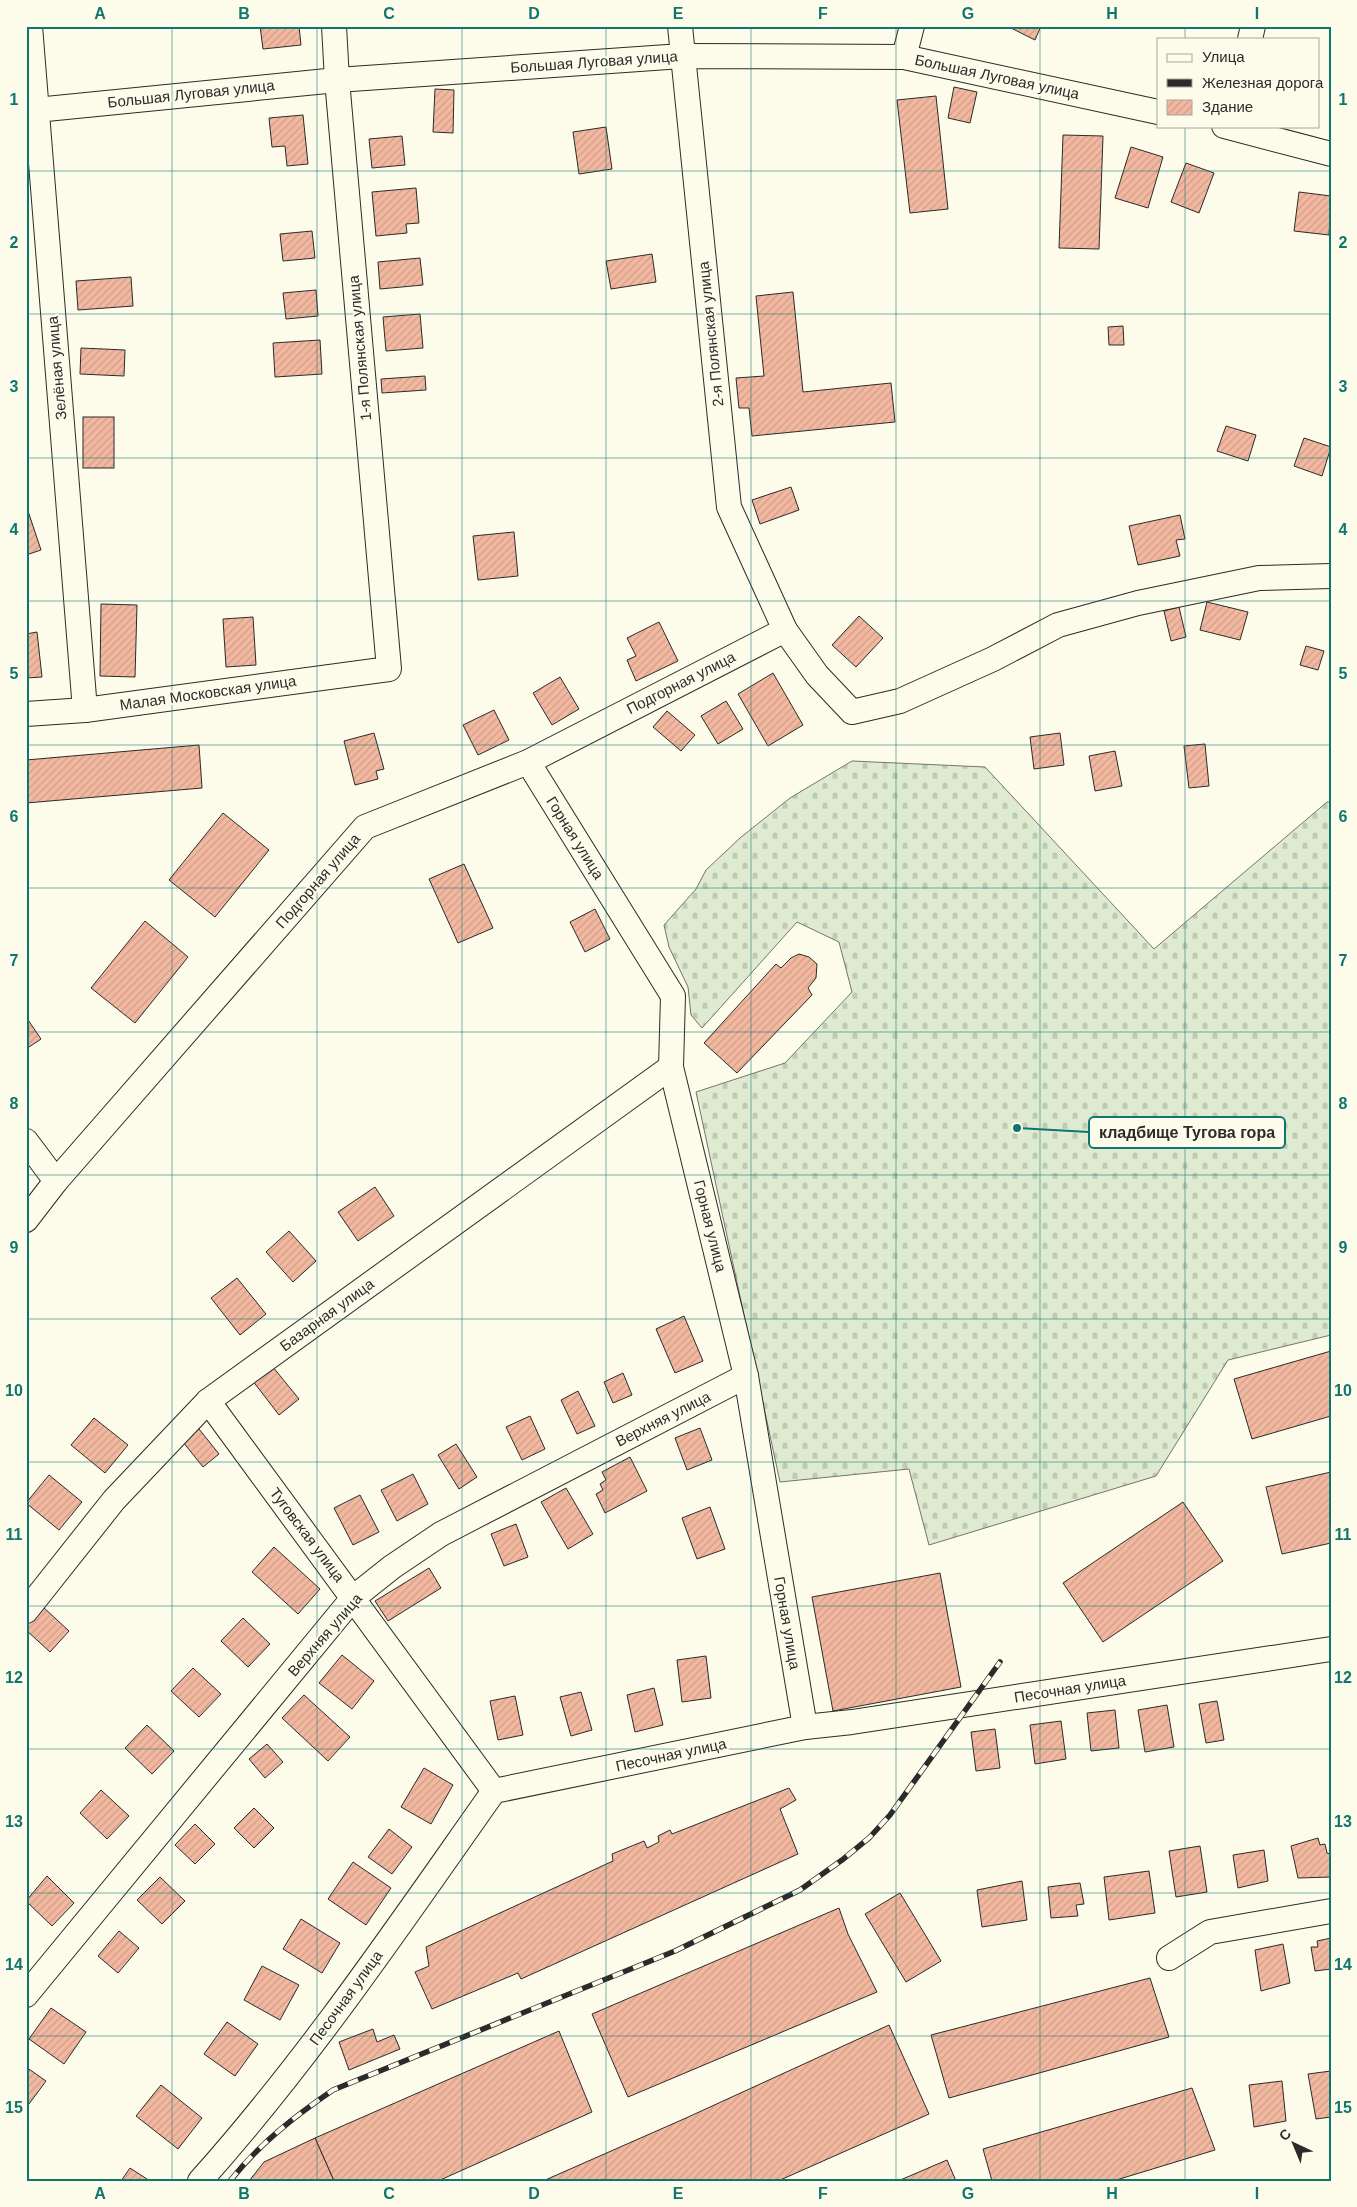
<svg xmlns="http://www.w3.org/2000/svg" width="1357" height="2207" font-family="Helvetica,sans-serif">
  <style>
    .cemetery { fill: url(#cemetery-stones); stroke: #74746e }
    .building { fill: url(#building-hatch); stroke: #2b2b2b }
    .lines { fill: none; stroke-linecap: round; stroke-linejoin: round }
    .minor-casing { stroke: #2b2b2b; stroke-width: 26 }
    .minor { stroke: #fdfbea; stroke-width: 24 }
    .rail-casing { stroke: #2b2b2b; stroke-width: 5.5 }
    .rail { stroke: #fdfbea; stroke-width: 4; stroke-dasharray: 11; stroke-linecap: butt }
    .grid { fill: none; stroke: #0f766e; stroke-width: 1; stroke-opacity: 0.55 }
    .labels { text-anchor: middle; stroke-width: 4; stroke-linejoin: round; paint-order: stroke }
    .street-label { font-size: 15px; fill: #2b2b2b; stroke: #fdfbea }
    .leader { fill: none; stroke: #0f766e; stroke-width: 2 }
    .callout-dot { fill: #0f766e; stroke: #fdfbea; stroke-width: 2 }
    .callout { fill: #fdfbea; stroke: #0f766e; stroke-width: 2 }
    .callout-label { font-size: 16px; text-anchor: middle; font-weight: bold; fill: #2b2b2b }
    .neatline { fill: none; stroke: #0f766e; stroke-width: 2 }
    .grid-label { font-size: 16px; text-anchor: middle; font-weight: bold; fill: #0f766e }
  </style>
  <defs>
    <pattern id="cemetery-stones" width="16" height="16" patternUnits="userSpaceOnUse" patternTransform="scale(1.25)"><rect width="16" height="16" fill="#deebd1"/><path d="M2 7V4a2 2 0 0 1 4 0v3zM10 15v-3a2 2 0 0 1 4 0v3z" fill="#bfcab4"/></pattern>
    <pattern id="building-hatch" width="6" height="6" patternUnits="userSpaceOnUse" patternTransform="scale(1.25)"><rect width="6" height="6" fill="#f2b8a0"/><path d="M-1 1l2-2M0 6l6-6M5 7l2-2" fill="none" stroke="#d09e8a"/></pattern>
  </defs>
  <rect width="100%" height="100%" fill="#fdfbea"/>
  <polygon class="cemetery" points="852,761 985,767 1154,949 1327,802 1331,802 1331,1335 1228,1360 1156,1476 929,1545 909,1469 780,1482 696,1092 785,1063 852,992 839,942 797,922 702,1028 691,1015 688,987 669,947 664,925 696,889 706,870 740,838 790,798"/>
  <g class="building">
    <polygon points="260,26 299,26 301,45 263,49"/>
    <polygon points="1007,26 1041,26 1035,40"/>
    <polygon points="954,87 977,92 970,123 948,118"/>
    <polygon points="435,89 454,90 453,133 433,132"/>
    <polygon points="936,96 948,209 910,213 897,100"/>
    <polygon points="303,115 308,164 287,166 285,146 272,147 269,118"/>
    <polygon points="606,127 612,169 579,174 573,132"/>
    <polygon points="1063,135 1103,136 1099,249 1059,248"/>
    <polygon points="402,136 405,165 372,168 369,139"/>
    <polygon points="1131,147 1163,157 1148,208 1115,198"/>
    <polygon points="1186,163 1214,173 1199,213 1171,202"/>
    <polygon points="416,188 419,223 406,224 407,233 376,236 372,192"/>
    <polygon points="1299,192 1331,196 1329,235 1294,231"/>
    <polygon points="312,231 315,258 283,261 280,234"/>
    <polygon points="652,254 656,282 611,289 606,261"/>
    <polygon points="420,258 423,285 380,289 378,262"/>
    <polygon points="131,277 133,306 78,310 76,281"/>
    <polygon points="316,290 318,316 286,319 283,293"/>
    <polygon points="793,292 803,392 891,383 895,422 752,436 749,408 739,408 736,378 764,376 756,296"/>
    <polygon points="420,314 423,348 386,351 383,317"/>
    <polygon points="1123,326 1124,345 1109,345 1108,327"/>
    <polygon points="320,340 322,374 275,377 273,343"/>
    <polygon points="81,348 125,350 124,376 80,374"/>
    <polygon points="425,376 426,390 382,393 381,379"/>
    <rect x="83" y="417" width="31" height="51"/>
    <polygon points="1226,426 1256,435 1248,461 1217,451"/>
    <polygon points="1304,438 1331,447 1322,476 1294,466"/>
    <polygon points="791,487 799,510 760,524 752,500"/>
    <polygon points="26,505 41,550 26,555"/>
    <polygon points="1180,515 1185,539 1176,540 1180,556 1138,565 1129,526"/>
    <polygon points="514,532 518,576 478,580 473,536"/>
    <polygon points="1207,602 1248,612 1240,640 1200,630"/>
    <polygon points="101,604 137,605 135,677 100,676"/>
    <polygon points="1179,607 1186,637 1171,641 1164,611"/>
    <polygon points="859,616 883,638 856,667 832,645"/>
    <polygon points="253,617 256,665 226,667 223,619"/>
    <polygon points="659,622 678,661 636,681 627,660 636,656 627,638"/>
    <polygon points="37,632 42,677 26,678 26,634"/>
    <polygon points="1306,646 1324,651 1318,670 1300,665"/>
    <polygon points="773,673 803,725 768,746 738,694"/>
    <polygon points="560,677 579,709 552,725 533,693"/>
    <polygon points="726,701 743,729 718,744 701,716"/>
    <polygon points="494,710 509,740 478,755 463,725"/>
    <polygon points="667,711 695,735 681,751 653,727"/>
    <polygon points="374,733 384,769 376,771 378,779 355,785 344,741"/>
    <polygon points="1060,733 1064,765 1034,769 1030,737"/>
    <polygon points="1205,744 1209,786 1189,788 1184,746"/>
    <polygon points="199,745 202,788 26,803 26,760"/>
    <polygon points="1115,751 1122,786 1095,791 1089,756"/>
    <polygon points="223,813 269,850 215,917 169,880"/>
    <polygon points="464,864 493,928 458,943 429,879"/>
    <polygon points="595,909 610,939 585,952 570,922"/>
    <polygon points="145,921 188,957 135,1023 91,988"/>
    <polygon points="799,954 809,957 817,964 816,978 808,988 812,995 737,1073 704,1043 776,964 781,968 791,958"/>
    <polygon points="26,1017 41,1039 26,1049"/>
    <polygon points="375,1187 394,1216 358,1241 338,1212"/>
    <polygon points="289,1231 316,1261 293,1282 266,1252"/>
    <polygon points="237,1278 266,1314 240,1335 211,1298"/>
    <polygon points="684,1316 703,1361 675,1373 656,1329"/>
    <polygon points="1331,1351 1331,1416 1252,1439 1234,1379"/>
    <polygon points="268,1361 299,1399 279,1415 249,1376"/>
    <polygon points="623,1373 632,1395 613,1403 604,1382"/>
    <polygon points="578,1391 595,1426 577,1434 561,1400"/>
    <polygon points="530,1416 545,1449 522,1460 506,1427"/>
    <polygon points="94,1418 128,1445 105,1473 71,1445"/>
    <polygon points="195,1424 219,1454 203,1467 179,1437"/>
    <polygon points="700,1428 712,1460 687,1470 675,1438"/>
    <polygon points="456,1444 477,1477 459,1489 438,1455"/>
    <polygon points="630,1457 647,1491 605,1513 596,1494 603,1490 600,1484 606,1480 602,1472"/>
    <polygon points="1331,1472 1331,1543 1282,1554 1266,1487"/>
    <polygon points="413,1474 428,1504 397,1521 381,1490"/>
    <polygon points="49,1475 82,1502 59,1530 26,1503"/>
    <polygon points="566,1488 593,1534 568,1549 541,1502"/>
    <polygon points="360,1495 379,1532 353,1545 334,1508"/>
    <polygon points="1183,1502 1223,1561 1103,1642 1063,1583"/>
    <polygon points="710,1507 725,1549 697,1559 682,1518"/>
    <polygon points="516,1524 528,1557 504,1566 491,1534"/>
    <polygon points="274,1547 320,1589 298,1614 252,1572"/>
    <polygon points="429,1568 441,1588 388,1621 375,1601"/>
    <polygon points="940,1573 961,1687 833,1711 812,1597"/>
    <polygon points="43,1607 69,1631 50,1652 26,1630 26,1626"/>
    <polygon points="243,1618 270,1644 248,1667 221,1641"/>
    <polygon points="342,1655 374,1681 352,1709 319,1683"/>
    <polygon points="706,1656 711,1698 682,1702 677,1660"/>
    <polygon points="193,1668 221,1694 199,1717 171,1691"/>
    <polygon points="654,1688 663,1725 635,1732 627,1695"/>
    <polygon points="581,1692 592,1730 571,1736 560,1697"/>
    <polygon points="304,1695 350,1737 328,1761 282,1718"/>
    <polygon points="515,1696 523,1735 498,1740 490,1701"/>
    <polygon points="1217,1701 1224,1740 1206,1743 1199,1704"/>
    <polygon points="1167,1705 1174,1747 1145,1752 1138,1710"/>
    <polygon points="1115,1710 1119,1748 1091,1751 1087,1713"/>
    <polygon points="1061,1721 1066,1759 1035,1764 1030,1725"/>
    <polygon points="147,1725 174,1751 152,1774 125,1748"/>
    <polygon points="995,1729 1000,1768 976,1771 971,1732"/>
    <polygon points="267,1744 283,1762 265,1778 249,1759"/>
    <polygon points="424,1768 453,1785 431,1824 401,1807"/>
    <polygon points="789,1788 796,1800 780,1809 798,1854 521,1979 518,1973 432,2009 415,1972 429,1966 426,1947 613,1861 612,1854 644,1841 647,1848 659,1842 658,1836 670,1830 672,1834"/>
    <polygon points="101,1790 129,1816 107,1839 80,1813"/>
    <polygon points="254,1808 274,1828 254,1848 234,1828"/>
    <polygon points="195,1824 215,1844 195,1864 175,1845"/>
    <polygon points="389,1829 412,1847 392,1874 368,1857"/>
    <polygon points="1318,1838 1320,1845 1325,1844 1327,1853 1330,1854 1331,1877 1298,1878 1291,1846"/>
    <polygon points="1200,1846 1207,1892 1176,1897 1169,1851"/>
    <polygon points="1264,1850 1268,1881 1238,1888 1233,1855"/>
    <polygon points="353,1862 391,1888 366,1925 328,1899"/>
    <polygon points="1149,1871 1155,1913 1109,1920 1104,1877"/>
    <polygon points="47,1876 74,1903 52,1926 26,1901"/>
    <polygon points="160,1877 185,1901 162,1924 137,1900"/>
    <polygon points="1022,1881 1027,1920 982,1927 977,1890"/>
    <polygon points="1080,1883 1084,1904 1076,1905 1078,1916 1051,1918 1048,1887"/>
    <polygon points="900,1893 941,1961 906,1982 865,1914"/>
    <polygon points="839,1908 848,1934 877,1992 628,2097 592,2014"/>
    <polygon points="301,1919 340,1943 322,1973 283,1949"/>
    <polygon points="119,1931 139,1948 118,1973 98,1956"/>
    <polygon points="1331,1938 1331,1969 1315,1971 1311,1947 1318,1947 1317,1941"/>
    <polygon points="1283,1944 1290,1983 1261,1991 1255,1950"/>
    <polygon points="262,1966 299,1985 280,2020 244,2000"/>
    <polygon points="1150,1978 1169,2037 949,2098 931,2035"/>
    <polygon points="51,2008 86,2032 64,2064 29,2039"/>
    <polygon points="227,2022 258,2044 235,2076 204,2054"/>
    <polygon points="889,2025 929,2114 778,2181 543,2181 686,2118"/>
    <polygon points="373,2029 377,2042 394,2035 400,2049 349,2070 339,2042"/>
    <polygon points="559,2031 592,2112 438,2181 334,2181 315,2138"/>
    <polygon points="26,2067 46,2081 26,2108"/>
    <polygon points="1331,2071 1331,2117 1316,2119 1308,2074"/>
    <polygon points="1282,2081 1286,2121 1254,2127 1249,2085"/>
    <polygon points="161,2085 202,2118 178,2149 136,2116"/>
    <polygon points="1192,2088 1215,2150 1113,2181 992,2181 983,2149"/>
    <polygon points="315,2138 334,2181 249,2181 264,2162"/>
    <polygon points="947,2160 956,2181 898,2181"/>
    <polygon points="130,2168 150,2181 121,2181"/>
  </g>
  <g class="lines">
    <g class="minor-casing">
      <g id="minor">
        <polyline points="30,26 85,710"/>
        <polyline points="680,26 729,507 785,630 817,675 852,712 900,701 993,659 1058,625 1138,603 1259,578 1331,576"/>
        <polyline points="1250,39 1253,26"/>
        <polyline points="904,57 912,26"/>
        <polyline points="26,111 337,80 682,56 904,57 1158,112"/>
        <polyline points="1224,126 1331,154"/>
        <polyline points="26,714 85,710 389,669 337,80 334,26"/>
        <polyline points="528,762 673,996 671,1067 746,1376 805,1727"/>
        <polyline points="26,1141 56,1181"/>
        <polyline points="26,1220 56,1181 365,827 528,762 785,630"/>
        <polyline points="208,1401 494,1791"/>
        <polyline points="26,1611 114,1500 208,1401 671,1067"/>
        <polyline points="1169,1958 1210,1932 1331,1911"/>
        <polyline points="26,1995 353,1598 392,1567 441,1534 746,1376"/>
        <path d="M200,2181C309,2059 400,1924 494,1791L805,1727L852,1722L1331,1649"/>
      </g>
    </g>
    <use href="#minor" class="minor"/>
    <g class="rail-casing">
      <path id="rail" d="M230,2181C259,2144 295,2116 333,2090L675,1951L800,1890L842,1860L870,1837L890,1815L1000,1662"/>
    </g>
    <use href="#rail" class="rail"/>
  </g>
  <path class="grid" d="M172,26V2181M317,26V2181M462,26V2181M606,26V2181M751,26V2181M896,26V2181M1040,26V2181M1185,26V39M1185,126V2181M26,171H1331M26,314H1331M26,458H1331M26,601H1331M26,745H1331M26,888H1331M26,1032H1331M26,1175H1331M26,1319H1331M26,1462H1331M26,1606H1331M26,1749H1331M26,1893H1331M26,2036H1331"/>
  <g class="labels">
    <g class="street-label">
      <text transform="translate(594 62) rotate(-4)" y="5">Большая Луговая улица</text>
      <text transform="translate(997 77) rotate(12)" y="5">Большая Луговая улица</text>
      <text transform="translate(191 94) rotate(-6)" y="5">Большая Луговая улица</text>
      <text transform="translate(711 334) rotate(-96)" y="5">2-я Полянская улица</text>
      <text transform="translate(360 348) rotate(-95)" y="5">1-я Полянская улица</text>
      <text transform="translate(57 368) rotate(-95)" y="5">Зелёная улица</text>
      <text transform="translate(681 683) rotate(-27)" y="5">Подгорная улица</text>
      <text transform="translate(208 693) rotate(-8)" y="5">Малая Московская улица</text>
      <text transform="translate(575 838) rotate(58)" y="5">Горная улица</text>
      <text transform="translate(318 881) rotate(-49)" y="5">Подгорная улица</text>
      <text transform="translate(710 1226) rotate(76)" y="5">Горная улица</text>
      <text transform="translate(327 1315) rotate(-36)" y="5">Базарная улица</text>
      <text transform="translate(663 1419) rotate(-27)" y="5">Верхняя улица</text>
      <text transform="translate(307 1535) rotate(53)" y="5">Туговская улица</text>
      <text transform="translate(787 1623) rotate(80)" y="5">Горная улица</text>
      <text transform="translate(325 1635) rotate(-49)" y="5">Верхняя улица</text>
      <text transform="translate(1070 1689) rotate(-9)" y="5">Песочная улица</text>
      <text transform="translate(671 1755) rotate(-12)" y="5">Песочная улица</text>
      <text transform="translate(346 1998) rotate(-54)" y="5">Песочная улица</text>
    </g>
  </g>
  <path class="leader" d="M1017 1128L1089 1132"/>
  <circle class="callout-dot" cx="1017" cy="1128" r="5"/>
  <rect class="callout" x="1089" y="1117" width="196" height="31" rx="5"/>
  <g class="callout-label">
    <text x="1187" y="1138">кладбище Тугова гора</text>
  </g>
  <rect width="1357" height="2207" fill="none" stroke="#fdfbea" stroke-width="55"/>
  <rect x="1157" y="38" width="162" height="90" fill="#fdfbea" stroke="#a9a89e"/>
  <rect x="1167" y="54" width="25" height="8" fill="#fdfbea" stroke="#a9a89e"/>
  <text x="1202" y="62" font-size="15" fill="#2b2b2b">Улица</text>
  <rect x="1167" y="79" width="25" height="8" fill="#2b2b2b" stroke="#a9a89e"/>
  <text x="1202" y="88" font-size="15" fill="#2b2b2b">Железная дорога</text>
  <rect x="1167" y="100" width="25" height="15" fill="url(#building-hatch)" stroke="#a9a89e"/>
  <text x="1202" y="112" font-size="15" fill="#2b2b2b">Здание</text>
  <g transform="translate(1294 2144) rotate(316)" stroke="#fdfbea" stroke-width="4" paint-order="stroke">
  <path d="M0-4L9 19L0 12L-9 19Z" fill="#2b2b2b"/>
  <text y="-8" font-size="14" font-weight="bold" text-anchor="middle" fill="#2b2b2b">С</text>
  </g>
  <rect x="28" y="28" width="1302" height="2152" class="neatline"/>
  <g class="grid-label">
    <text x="100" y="19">A</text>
    <text x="244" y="19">B</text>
    <text x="389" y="19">C</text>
    <text x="534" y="19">D</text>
    <text x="678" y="19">E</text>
    <text x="823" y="19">F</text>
    <text x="968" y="19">G</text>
    <text x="1112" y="19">H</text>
    <text x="1257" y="19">I</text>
    <text x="14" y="105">1</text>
    <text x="1343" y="105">1</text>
    <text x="14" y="248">2</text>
    <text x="1343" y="248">2</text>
    <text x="14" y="392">3</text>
    <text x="1343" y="392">3</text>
    <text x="14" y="535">4</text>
    <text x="1343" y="535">4</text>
    <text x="14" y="679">5</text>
    <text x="1343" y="679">5</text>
    <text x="14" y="822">6</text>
    <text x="1343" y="822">6</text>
    <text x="14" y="966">7</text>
    <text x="1343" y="966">7</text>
    <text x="14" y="1109">8</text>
    <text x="1343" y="1109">8</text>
    <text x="14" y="1253">9</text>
    <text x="1343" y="1253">9</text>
    <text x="14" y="1396">10</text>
    <text x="1343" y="1396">10</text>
    <text x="14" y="1540">11</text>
    <text x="1343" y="1540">11</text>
    <text x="14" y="1683">12</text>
    <text x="1343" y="1683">12</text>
    <text x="14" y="1827">13</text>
    <text x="1343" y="1827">13</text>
    <text x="14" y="1970">14</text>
    <text x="1343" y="1970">14</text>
    <text x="14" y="2113">15</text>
    <text x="1343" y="2113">15</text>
    <text x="100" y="2199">A</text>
    <text x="244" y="2199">B</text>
    <text x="389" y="2199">C</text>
    <text x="534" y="2199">D</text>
    <text x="678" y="2199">E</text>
    <text x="823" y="2199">F</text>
    <text x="968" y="2199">G</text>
    <text x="1112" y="2199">H</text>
    <text x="1257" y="2199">I</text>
  </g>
</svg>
